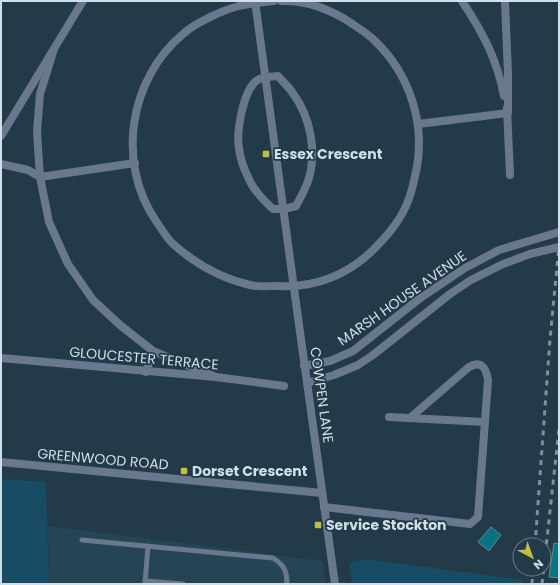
<svg xmlns="http://www.w3.org/2000/svg" width="560" height="585" font-family="Poppins,sans-serif">
  <style>
    .built { fill: #254556 }
    .green { fill: #184b64 }
    .building { fill: #097481; stroke: #66878d }
    .lines { fill: none; stroke-linecap: round; stroke-linejoin: round }
    .service { stroke: #6a788e; stroke-width: 5 }
    .minor { stroke: #6a788e; stroke-width: 8 }
    .tertiary { stroke: #6a788e; stroke-width: 8 }
    .rail { stroke: #7d909b; stroke-width: 3; stroke-dasharray: 5 5; stroke-linecap: butt }
    .tertiary-bridge { stroke: #6a788e; stroke-width: 8 }
    .poi-dot { fill: #c0be40; stroke: #233b48; stroke-width: 1.5 }
    .labels { text-anchor: middle; stroke-width: 3.5; stroke-linejoin: round; paint-order: stroke }
    .poi-label { font-size: 14px; font-weight: bold; fill: #d1dfe8; stroke: #233b48; text-anchor: start }
    .street-label { font-size: 14px; fill: #d1dfe8; stroke: #233b48 }
  </style>
  <rect width="100%" height="100%" fill="#233b48"/>
  <polygon class="built" points="48,526 323,561 325,584 49,584"/>
  <g class="green">
    <polygon points="1,479 46,482 49,584 1,584"/>
    <polygon points="365,559 523,580 523,584 352,584 349,563"/>
  </g>
  <g class="building">
    <polygon points="491,527 501,535 489,551 478,542"/>
    <polygon points="554,543 559,544 559,578 549,577"/>
  </g>
  <g class="lines">
    <g class="service">
      <path d="M82,540L273,558C284,565 287,571 287,584"/>
      <polyline points="145,581 183,584"/>
      <polyline points="145,584 148,546"/>
    </g>
    <g class="minor">
      <path d="M274,1C263,2 250,3 239,6C223,10 195,23 183,34C129,79 116,163 156,221C161,228 166,237 172,243C194,263 220,278 250,285C258,287 268,286 277,286C313,288 344,277 371,252C385,238 398,224 406,206C410,197 413,186 415,176C427,127 411,75 374,40C366,32 355,26 345,19C331,11 315,4 299,2C293,1 287,1 281,1"/>
      <path d="M462,1C483,33 497,59 504,96"/>
      <polyline points="54,49 40,94 37,132 40,177 49,222 68,264 93,300 120,325 153,351 216,377"/>
      <path d="M278,76C282,81 288,86 292,92C311,117 318,154 307,184C304,191 300,199 296,206L284,209H273C263,200 253,190 248,177C244,169 240,157 239,148C236,132 243,95 254,83C260,76 270,77 278,76Z"/>
      <polyline points="507,108 510,175"/>
      <polyline points="418,124 508,113 508,74 505,1"/>
      <polyline points="1,136 83,1"/>
      <polyline points="1,164 28,170 40,177 135,163"/>
      <polyline points="1,358 216,377 284,386"/>
      <polyline points="146,372 153,351"/>
      <polyline points="389,417 485,422"/>
      <polyline points="1,462 322,493"/>
      <path d="M324,507L470,524L478,517L488,380C486,368 482,360 469,367L410,418"/>
    </g>
    <g class="tertiary">
      <path d="M255,1C282,195 307,390 335,584"/>
      <polyline points="304,366 330,361 353,351 419,299 465,268 499,250 559,232"/>
      <polyline points="307,383 334,375 358,365 373,355 450,294 471,280 503,264 530,254"/>
    </g>
    <g class="rail">
      <polyline points="535,545 550,339 559,246"/>
      <polyline points="532,584 533,569"/>
      <polyline points="542,584 559,429"/>
    </g>
    <polyline class="tertiary-bridge" points="530,254 559,247"/>
  </g>
  <g class="poi-dot">
    <rect x="262" y="150" width="8" height="8" rx="2"/>
    <rect x="180" y="467" width="8" height="8" rx="2"/>
    <rect x="314" y="521" width="8" height="8" rx="2"/>
  </g>
  <g class="labels">
    <g class="poi-label">
      <text x="274" y="159">Essex Crescent</text>
      <text x="192" y="476">Dorset Crescent</text>
      <text x="326" y="530">Service Stockton</text>
    </g>
    <g class="street-label">
      <text transform="translate(402 298) rotate(-35)" y="5">MARSH HOUSE AVENUE</text>
      <text transform="translate(144 358) rotate(5)" y="5">GLOUCESTER TERRACE</text>
      <text transform="translate(322 395) rotate(82)" y="5">COWPEN LANE</text>
      <text transform="translate(103 459) rotate(5)" y="5">GREENWOOD ROAD</text>
    </g>
  </g>
  <rect width="560" height="585" fill="none" stroke="#d1dfe8" stroke-width="4"/>
  <g transform="translate(532 557) rotate(139)"><circle r="19" fill="#233b48" stroke="#697d88"/>
  <path d="M0-3L7 15L0 10L-7 15Z" fill="#c0be40"/>
  <text y="-6" font-size="11" font-weight="bold" text-anchor="middle" fill="#d1dfe8">N</text>
  </g>
</svg>
